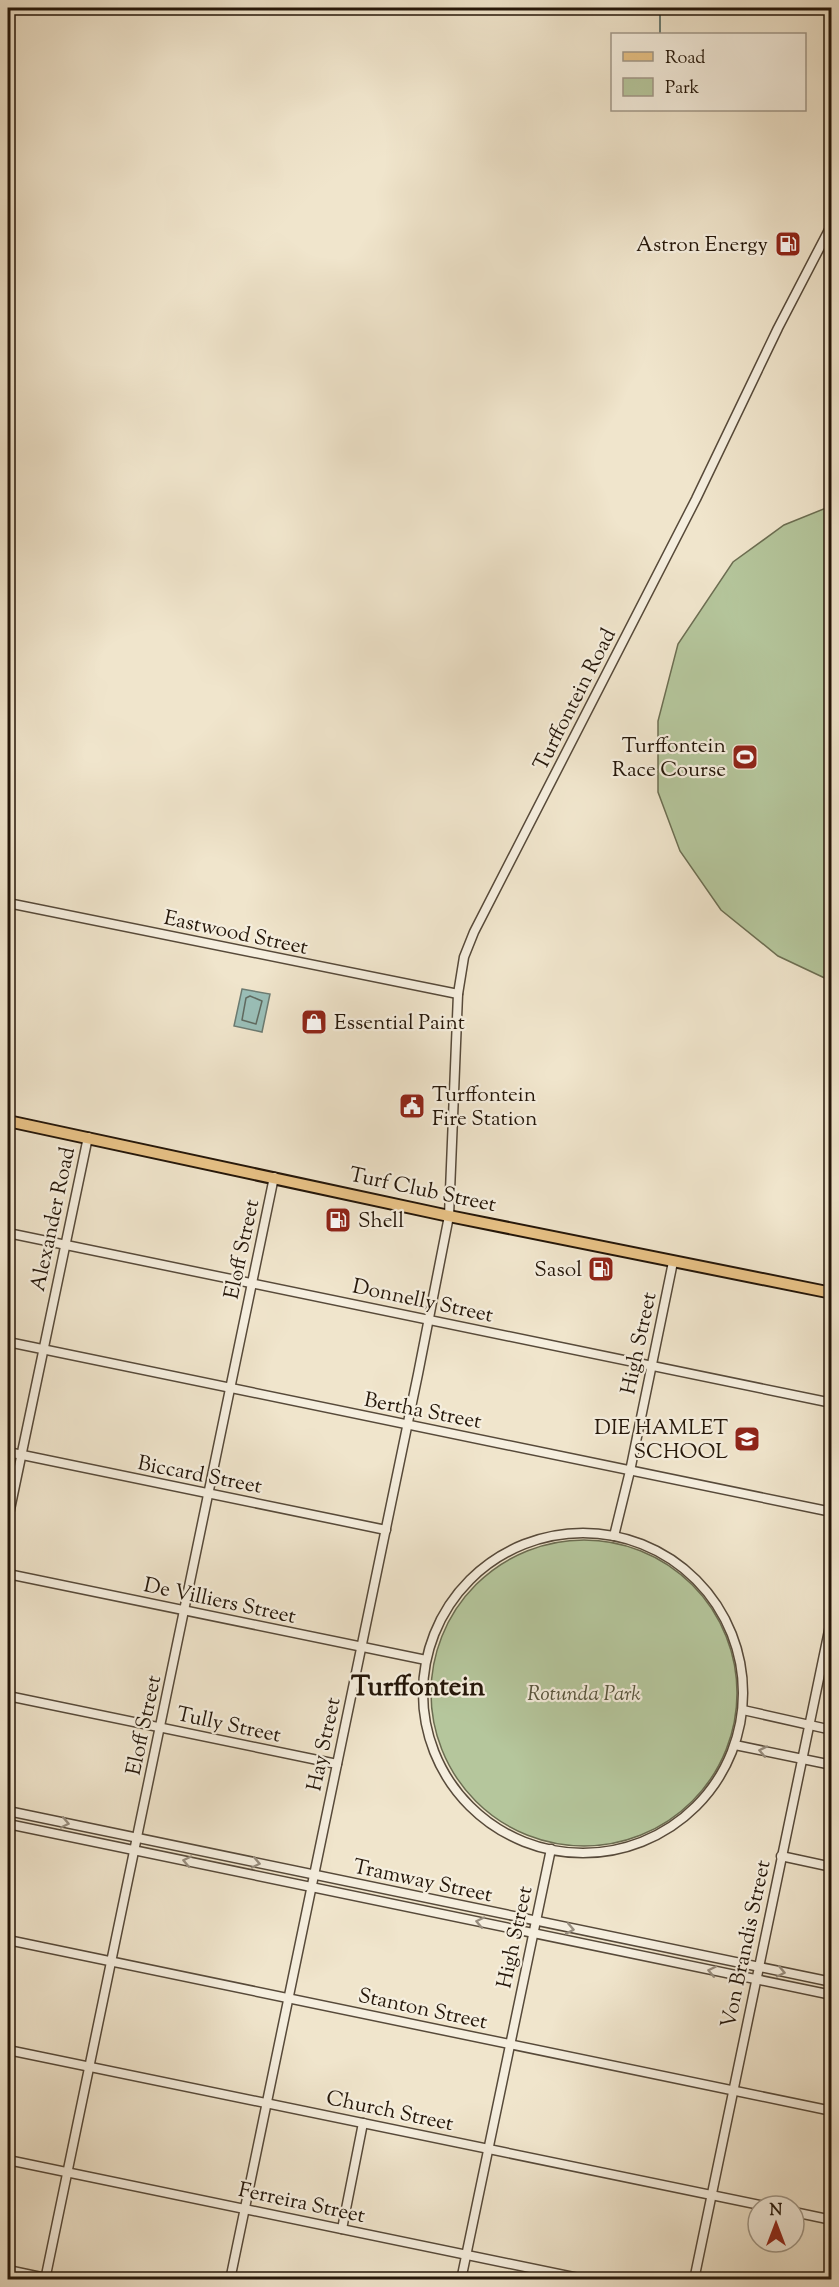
<svg xmlns="http://www.w3.org/2000/svg" width="839" height="2287" font-family="'Sorts Mill Goudy',serif">
  <style>
    .green { fill: #b5c69c; stroke: #6c6e52; stroke-width: 1.5 }
    .water { fill: #9abfb8; stroke: #6b7b72; stroke-width: 1.5 }
    .lines { fill: none; stroke-linecap: round; stroke-linejoin: round }
    .shore { stroke: #5f6a60; stroke-width: 1.5 }
    .stream { stroke: #6b7b72; stroke-width: 2 }
    .minor-casing { stroke: #574a3a; stroke-width: 11 }
    .major-casing { stroke: #241609; stroke-width: 14 }
    .minor { stroke: #f5eede; stroke-width: 8 }
    .major { stroke: #e8c286; stroke-width: 10 }
    .oneway { stroke: #978d7e }
    .labels { text-anchor: middle; stroke-width: 4.5; stroke-linejoin: round; paint-order: stroke }
    .poi-label { font-size: 21px; fill: #241609; stroke: #f5eede; text-anchor: end }
    .street-label { font-size: 21px; fill: #241609; stroke: #f5eede }
    .park-label { font-size: 21px; font-style: italic; fill: #57543c; stroke: #f5eede }
    .district-label { font-size: 27px; font-weight: bold; fill: #241609; stroke: #f5eede }
  </style>
  <rect width="100%" height="100%" fill="#f0e5cc"/>
  <filter id="stains"><feTurbulence type="fractalNoise" baseFrequency=".00333" numOctaves="4"/><feColorMatrix values="0 0 0 0 .2 0 0 0 0 .09 0 0 0 0 .02 0 0 0 .5 -.17"/></filter>
  <radialGradient id="worn" r=".72"><stop offset=".6" stop-color="#630" stop-opacity="0"/><stop offset="1" stop-color="#630" stop-opacity=".3"/></radialGradient>
  <g class="green">
    <polygon points="831,506 831,981 778,956 721,910 680,851 658,792 658,721 678,644 733,562 784,525"/>
    <circle cx="584" cy="1693" r="153"/>
  </g>
  <polygon class="water" points="242,989 270,994 262,1032 234,1026"/>
  <g class="lines">
    <polygon class="shore" points="250,996 262,1001 256,1024 242,1020 246,998"/>
    <polyline class="stream" points="660,8 660,34"/>
    <g class="minor-casing">
      <g id="minor">
        <polyline points="8,903 458,994"/>
        <polyline points="8,1233 832,1403"/>
        <polyline points="8,1342 832,1512"/>
        <polyline points="8,1452 386,1530"/>
        <polyline points="8,1519 88,1137"/>
        <circle cx="583" cy="1693" r="160"/>
        <polyline points="614,1536 630,1471 673,1262"/>
        <polyline points="8,1574 426,1660"/>
        <polyline points="8,1696 337,1764"/>
        <polyline points="743,1710 832,1730"/>
        <polyline points="735,1745 832,1765"/>
        <polyline points="8,1811 832,1982"/>
        <polyline points="8,1824 832,1995"/>
        <polyline points="781,1856 832,1867"/>
        <polyline points="8,1940 832,2111"/>
        <polyline points="8,2050 765,2206"/>
        <polyline points="8,2160 588,2280"/>
        <polyline points="794,2212 832,2220"/>
        <polyline points="342,2229 363,2123"/>
        <polyline points="8,2270 55,2280"/>
        <polyline points="45,2280 274,1177"/>
        <polyline points="230,2280 418,1374 449,1216 458,994 464,957 474,932 696,499 778,328 832,224"/>
        <polyline points="461,2280 551,1849"/>
        <polyline points="694,2280 832,1616"/>
      </g>
    </g>
    <g class="major-casing">
      <polyline id="major" points="8,1121 449,1216 832,1293"/>
    </g>
    <use href="#minor" class="minor"/>
    <use href="#major" class="major"/>
  </g>
  <defs><path id="oneway-chevron" d="M-2-3.5L2.5 0L-2 3.5" fill="none" stroke-width="1.6" stroke-linecap="round" stroke-linejoin="round" transform="scale(1.5)"/></defs>
  <g class="oneway">
    <use href="#oneway-chevron" transform="translate(763 1751) rotate(-168)"/>
    <use href="#oneway-chevron" transform="translate(65 1823) rotate(12)"/>
    <use href="#oneway-chevron" transform="translate(187 1861) rotate(-168)"/>
    <use href="#oneway-chevron" transform="translate(256 1863) rotate(12)"/>
    <use href="#oneway-chevron" transform="translate(480 1922) rotate(-168)"/>
    <use href="#oneway-chevron" transform="translate(570 1929) rotate(11)"/>
    <use href="#oneway-chevron" transform="translate(712 1971) rotate(-168)"/>
    <use href="#oneway-chevron" transform="translate(781 1972) rotate(12)"/>
  </g>
  <defs>
    <g id="fuel-square" transform="scale(1.35)"><rect x="-9" y="-9" width="18" height="18" rx="4" fill="#8f2418" stroke="#f5eede"/><path d="M-5.5-6h7V0h2V4h1.3V-2.5L3-4.5l.8-.8L6-3V5H2.5V1h-1V6h-7ZM-4.2-4.7v3.2H.2V-4.7Z" fill="#fff"/></g>
    <g id="stadium-square" transform="scale(1.35)"><rect x="-9" y="-9" width="18" height="18" rx="4" fill="#8f2418" stroke="#f5eede"/><path d="M0-5a6.5 5 0 1 0 0 10a6.5 5 0 1 0 0-10ZM-3.5-1.8h7v3.6h-7Z" fill="#fff"/></g>
    <g id="shop-square" transform="scale(1.35)"><rect x="-9" y="-9" width="18" height="18" rx="4" fill="#8f2418" stroke="#f5eede"/><path d="M-5-2.5h2.3a2.7 3.5 0 0 1 5.4 0H5L5.5 6h-11ZM-1.5-2.5h3a1.5 2.3 0 0 0-3 0Z" fill="#fff"/></g>
    <g id="civic-square" transform="scale(1.35)"><rect x="-9" y="-9" width="18" height="18" rx="4" fill="#8f2418" stroke="#f5eede"/><path d="M-.6-6.5H3V-4.5H.6V-3L4-1V1h2V6H-6V1h2V-1L-.6-3ZM-1.2 2.5V6h2.4V2.5Z" fill="#fff"/></g>
    <g id="school-square" transform="scale(1.35)"><rect x="-9" y="-9" width="18" height="18" rx="4" fill="#8f2418" stroke="#f5eede"/><path d="M0-5L7-2L0 1L-7-2ZM-4 1L0 2.5L4 1V4Q0 6-4 4Z" fill="#fff"/></g>
  </defs>
  <g fill-rule="evenodd">
    <use href="#fuel-square" x="788" y="244"/>
    <use href="#stadium-square" x="745" y="757"/>
    <use href="#shop-square" x="314" y="1022"/>
    <use href="#civic-square" x="412" y="1106"/>
    <use href="#fuel-square" x="338" y="1220"/>
    <use href="#fuel-square" x="601" y="1269"/>
    <use href="#school-square" x="747" y="1439"/>
  </g>
  <g class="labels">
    <g class="poi-label">
      <text x="768" y="251">Astron Energy</text>
      <text x="726" y="752">Turffontein<tspan x="726" dy="24">Race Course</tspan></text>
      <text x="334" y="1029" text-anchor="start">Essential Paint</text>
      <text x="432" y="1101" text-anchor="start">Turffontein<tspan x="432" dy="24">Fire Station</tspan></text>
      <text x="358" y="1227" text-anchor="start">Shell</text>
      <text x="582" y="1276">Sasol</text>
      <text x="728" y="1434">DIE HAMLET<tspan x="728" dy="24">SCHOOL</tspan></text>
    </g>
    <g class="street-label">
      <text transform="translate(574 699) rotate(-63)" y="7">Turffontein Road</text>
      <text transform="translate(236 932) rotate(12)" y="7">Eastwood Street</text>
      <text transform="translate(423 1189) rotate(12)" y="7">Turf Club Street</text>
      <text transform="translate(52 1219) rotate(-78)" y="7">Alexander Road</text>
      <text transform="translate(241 1249) rotate(-78)" y="7">Eloff Street</text>
      <text transform="translate(423 1300) rotate(12)" y="7">Donnelly Street</text>
      <text transform="translate(638 1343) rotate(-78)" y="7">High Street</text>
      <text transform="translate(423 1410) rotate(11)" y="7">Bertha Street</text>
      <text transform="translate(200 1474) rotate(11)" y="7">Biccard Street</text>
      <text transform="translate(220 1600) rotate(12)" y="7">De Villiers Street</text>
      <text transform="translate(229 1724) rotate(12)" y="7">Tully Street</text>
      <text transform="translate(143 1725) rotate(-78)" y="7">Eloff Street</text>
      <text transform="translate(323 1744) rotate(-78)" y="7">Hay Street</text>
      <text transform="translate(423 1880) rotate(12)" y="7">Tramway Street</text>
      <text transform="translate(514 1937) rotate(-78)" y="7">High Street</text>
      <text transform="translate(745 1944) rotate(-78)" y="7">Von Brandis Street</text>
      <text transform="translate(423 2008) rotate(12)" y="7">Stanton Street</text>
      <text transform="translate(390 2110) rotate(12)" y="7">Church Street</text>
      <text transform="translate(302 2202) rotate(12)" y="7">Ferreira Street</text>
    </g>
    <g class="park-label">
      <text x="584" y="1700">Rotunda Park</text>
    </g>
    <g class="district-label">
      <text x="418" y="1695">Turffontein</text>
    </g>
  </g>
  <rect width="839" height="2287" fill="none" stroke="#f0e5cc" stroke-width="30"/>
  <rect x="9" y="9" width="821" height="2269" fill="none" stroke="#241609" stroke-width="3"/>
  <rect x="15" y="15" width="809" height="2257" fill="none" stroke="#241609" stroke-width="1.5"/>
  <rect x="611" y="33" width="195" height="78" fill="#f5eede" stroke="#a19889" stroke-width="1.5"/>
  <rect x="623" y="52" width="30" height="9" fill="#e8c286" stroke="#a19889" stroke-width="1.5"/>
  <text x="665" y="63" font-size="18" fill="#241609">Road</text>
  <rect x="623" y="78" width="30" height="18" fill="#b5c69c" stroke="#a19889" stroke-width="1.5"/>
  <text x="665" y="93" font-size="18" fill="#241609">Park</text>
  <g transform="translate(776 2224)"><circle r="28" fill="#f5eede" stroke="#a19889" stroke-width="1.5"/>
  <path d="M0-4.5L10 22L0 15L-10 22Z" fill="#8f2418"/>
  <text y="-9" font-size="16" font-weight="bold" text-anchor="middle" fill="#241609">N</text>
  </g>
  <rect width="100%" height="100%" filter="url(#stains)"/>
  <rect width="100%" height="100%" fill="url(#worn)"/>
</svg>
